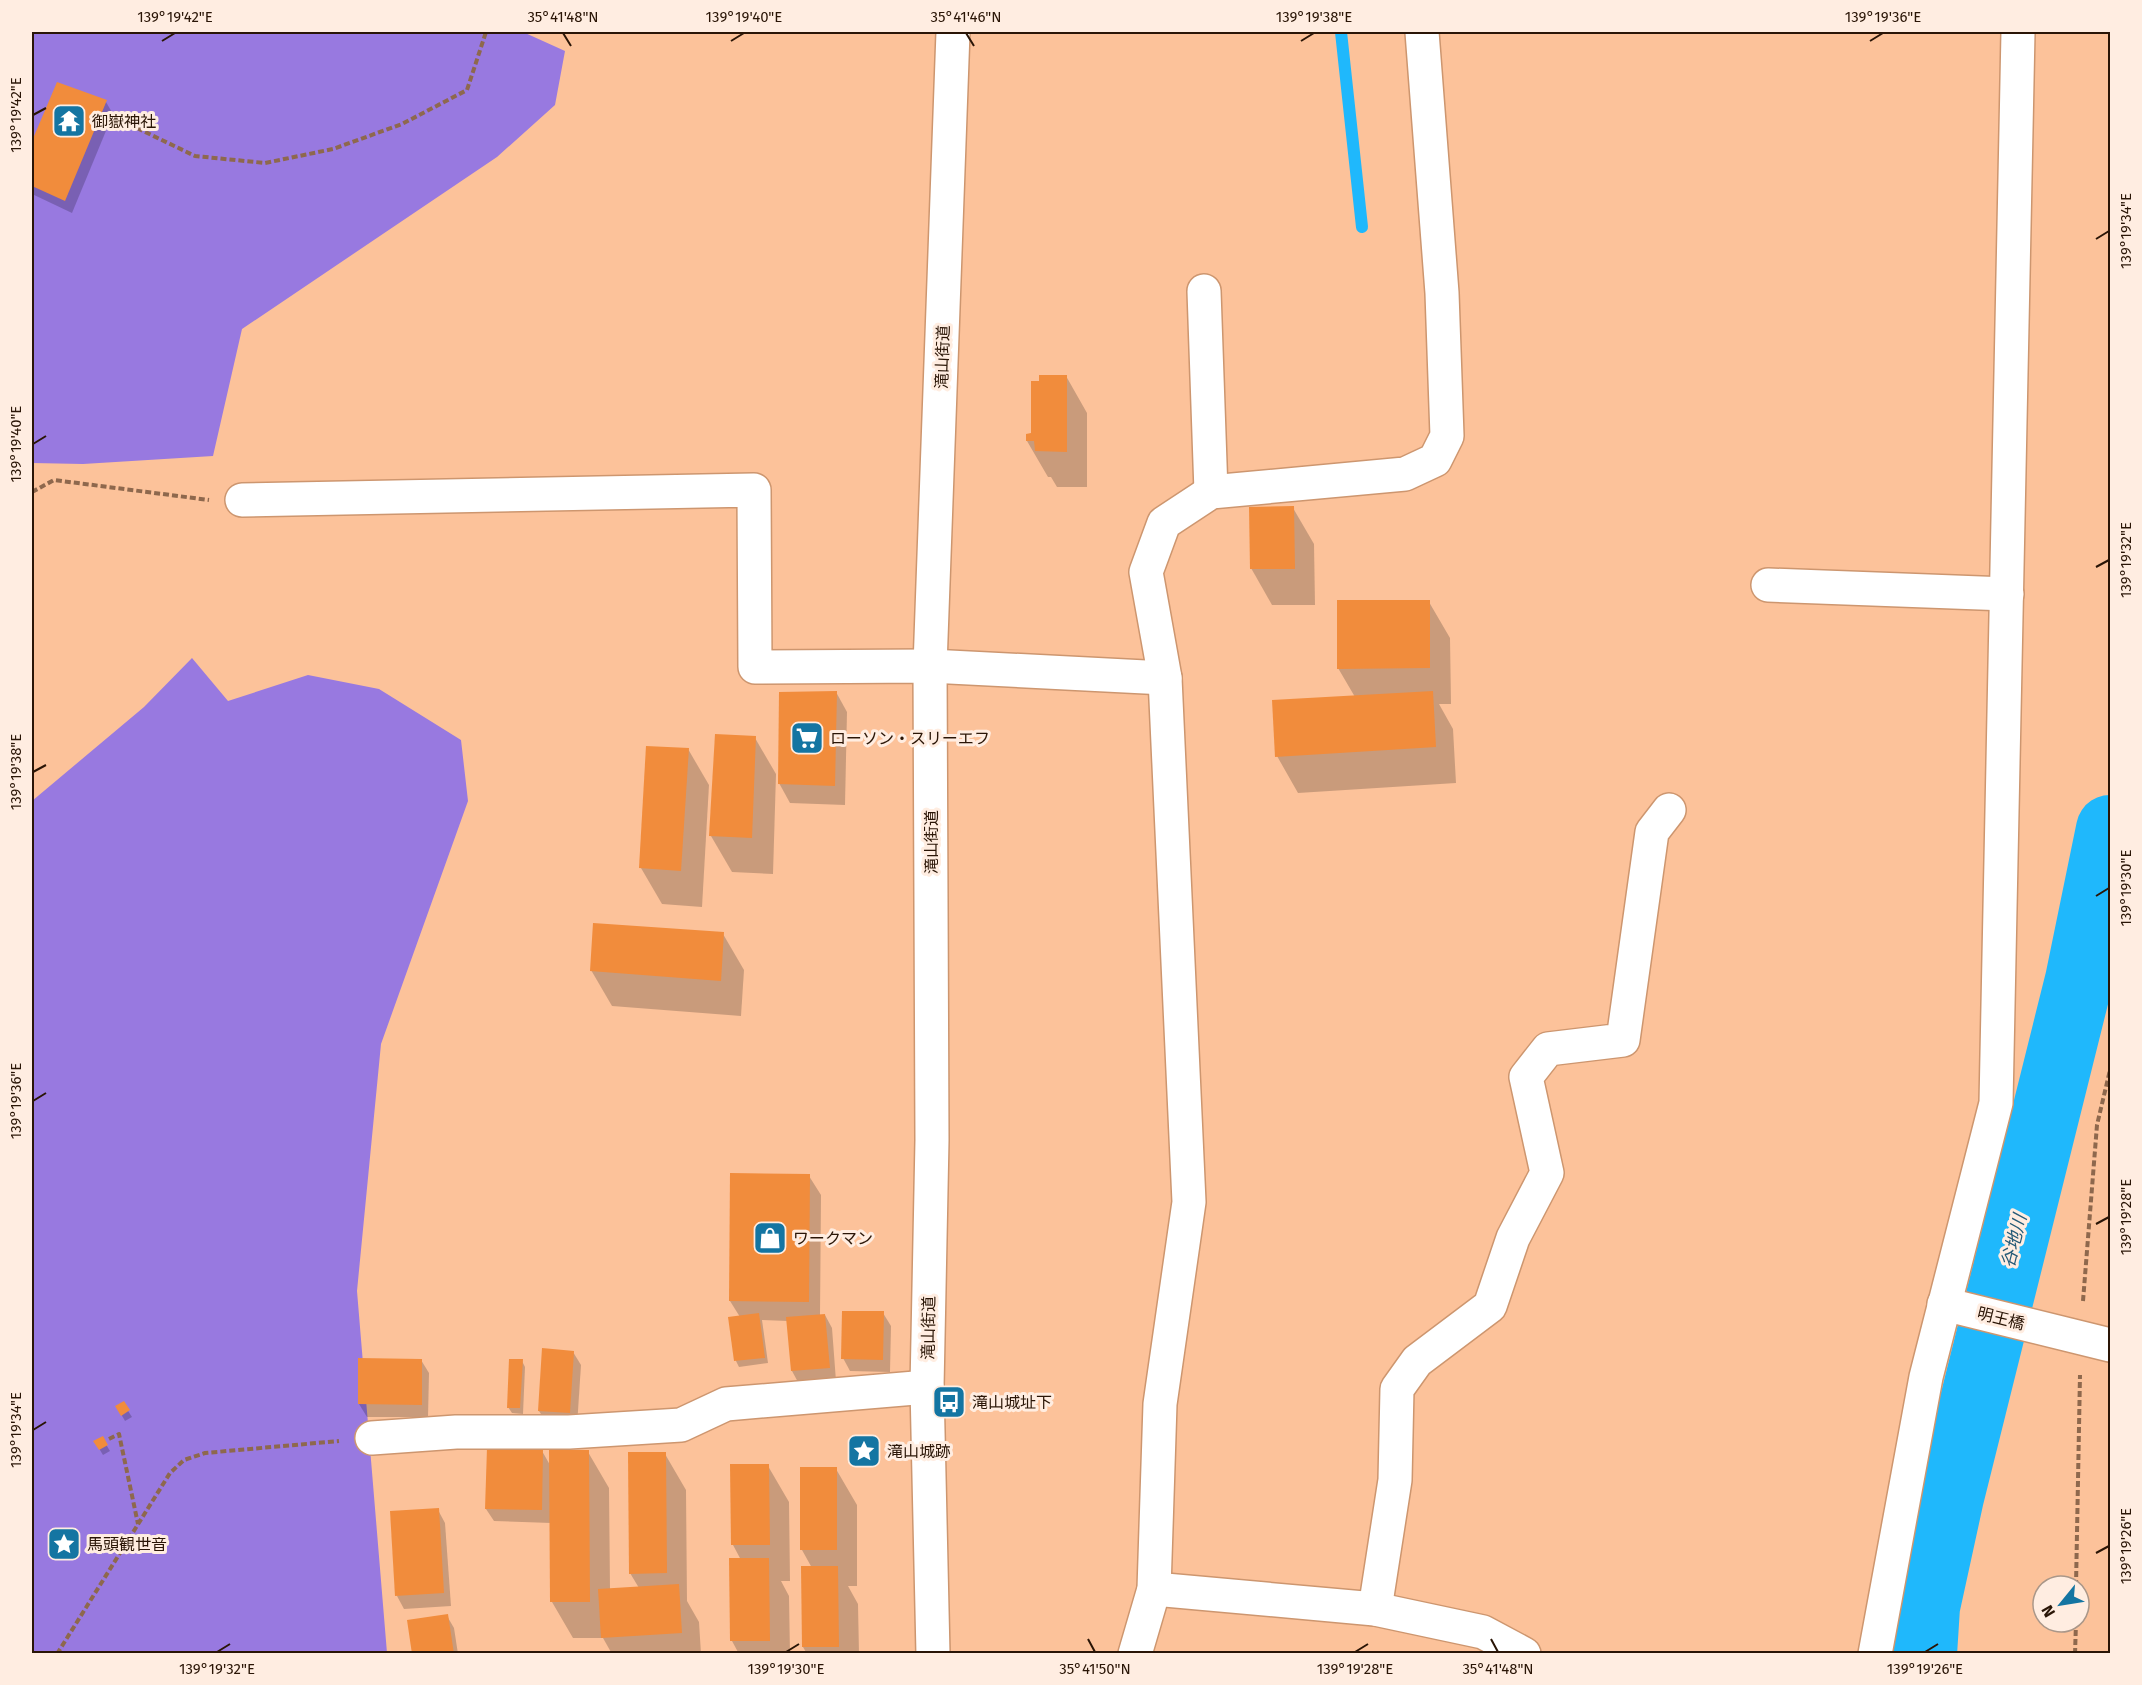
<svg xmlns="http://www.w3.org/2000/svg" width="2142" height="1685" font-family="'Fira Sans','Noto Sans JP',sans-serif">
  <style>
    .forest { fill: #9879e0 }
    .shadow { fill: #0003 }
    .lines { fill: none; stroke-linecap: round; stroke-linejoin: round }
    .stream { stroke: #1fb8fc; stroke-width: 12 }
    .river { stroke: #1fb8fc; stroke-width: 68 }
    .building { fill: #f18c3c }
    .minor-casing { stroke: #cd966f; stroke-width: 36 }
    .trunk-casing { stroke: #cd966f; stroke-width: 36 }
    .path { stroke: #8e684d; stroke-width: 4; stroke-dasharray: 6 3; stroke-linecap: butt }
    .minor { stroke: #fff; stroke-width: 33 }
    .trunk { stroke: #fff; stroke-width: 33 }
    .ticks { fill: none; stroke: #2a1506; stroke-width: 2 }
    .labels { text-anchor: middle; stroke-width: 6; stroke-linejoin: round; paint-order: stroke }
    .poi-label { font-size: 16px; fill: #2a1506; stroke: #ffede1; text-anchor: start }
    .street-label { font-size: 16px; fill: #2a1506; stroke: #ffede1 }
    .water-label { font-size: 18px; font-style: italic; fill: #255a77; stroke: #ffede1 }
    .neatline { fill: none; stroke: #2a1506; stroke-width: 2 }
    .ticks-label { font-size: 15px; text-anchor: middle; fill: #2a1506 }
  </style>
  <rect width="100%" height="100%" fill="#fcc29a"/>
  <g class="forest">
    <polygon points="32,32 523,32 565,51 555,105 497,157 242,329 213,456 83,464 32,463"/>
    <polygon points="192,658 228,701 308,675 379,689 461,740 468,801 381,1044 357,1291 387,1653 32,1654 32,801 144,707"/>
  </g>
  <g class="shadow">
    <polygon points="58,84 106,102 113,114 72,213 32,194 32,145"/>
    <polygon points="1066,376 1087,413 1087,487 1057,487 1051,477 1048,477 1027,441 1033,435"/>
    <polygon points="1293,508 1314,544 1315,605 1272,605 1251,568"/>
    <polygon points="1429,602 1450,638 1451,704 1439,704 1453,729 1456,783 1298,793 1277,756 1355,697 1338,668"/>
    <polygon points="836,692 847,712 845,805 790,803 779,783"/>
    <polygon points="755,738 776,774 773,874 732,872 711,836"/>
    <polygon points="688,749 709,785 702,907 662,904 641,868"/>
    <polygon points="723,934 744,970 741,1016 612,1006 591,970"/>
    <polygon points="809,1176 821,1195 820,1316 825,1315 832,1328 836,1381 799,1384 792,1371 788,1321 762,1320 768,1363 739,1367 736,1361 729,1318 740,1317 730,1301"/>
    <polygon points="883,1313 891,1326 890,1372 850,1371 843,1358"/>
    <polygon points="573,1352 581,1365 577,1426 547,1423 539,1411"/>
    <polygon points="421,1360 429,1373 428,1417 367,1417 359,1404"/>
    <polygon points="522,1361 525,1367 523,1414 512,1413 508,1407"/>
    <polygon points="123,1403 132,1417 125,1421 117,1407"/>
    <polygon points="102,1438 110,1451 103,1455 95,1442"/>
    <polygon points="542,1451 550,1465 588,1452 609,1488 610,1589 639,1588 630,1573 665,1454 686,1490 687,1601 699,1622 701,1654 612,1654 603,1638 573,1638 552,1602 551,1523 494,1521 486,1509"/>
    <polygon points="768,1466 789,1502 790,1581 781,1581 789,1596 790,1654 739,1654 732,1641 741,1560 733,1545"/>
    <polygon points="836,1469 857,1505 857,1586 848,1586 858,1604 859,1654 807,1654 803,1647 812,1568 802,1550"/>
    <polygon points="438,1510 445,1523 451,1606 404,1609 397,1596"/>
    <polygon points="447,1616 454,1628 458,1654 414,1654"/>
  </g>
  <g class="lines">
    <polyline class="stream" points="1341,32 1362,227"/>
    <polyline class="river" points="1923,1654 1926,1607 1950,1497 2079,980 2110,829"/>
  </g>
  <g class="building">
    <polygon points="57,82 107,100 65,201 32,186 32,141"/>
    <polygon points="1039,375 1067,375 1067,452 1035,451 1034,441 1026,441 1026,434 1031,433 1031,381 1039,381"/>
    <polygon points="1294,506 1295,569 1250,569 1249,507"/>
    <polygon points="1337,600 1430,600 1430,668 1337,669"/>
    <polygon points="837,691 835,786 778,784 779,692"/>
    <polygon points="1433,691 1436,747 1275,757 1272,700"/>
    <polygon points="715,734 756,736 752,838 709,836"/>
    <polygon points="646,746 689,748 681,871 639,868"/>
    <polygon points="593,923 724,932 721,981 590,971"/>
    <polygon points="730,1173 810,1174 809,1302 729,1301"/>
    <polygon points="842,1311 884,1311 883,1360 841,1359"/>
    <polygon points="759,1313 765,1358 734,1361 728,1317"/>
    <polygon points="825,1314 830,1368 791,1371 786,1317"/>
    <polygon points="542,1348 574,1351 570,1413 538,1411"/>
    <polygon points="358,1358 422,1359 422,1405 358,1404"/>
    <polygon points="509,1359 523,1359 520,1408 507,1408"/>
    <polygon points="124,1401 130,1410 121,1416 115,1406"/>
    <polygon points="103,1436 108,1445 99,1450 93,1441"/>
    <polygon points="487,1448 543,1449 542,1510 485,1509"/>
    <polygon points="549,1450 589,1450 590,1602 550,1602"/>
    <polygon points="628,1452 666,1452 667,1573 629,1574"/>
    <polygon points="730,1464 769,1464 770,1545 731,1545"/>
    <rect x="800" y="1467" width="37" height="83"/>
    <polygon points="439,1508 444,1593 395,1596 390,1511"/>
    <polygon points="729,1558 769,1558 770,1641 730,1641"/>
    <polygon points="801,1566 838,1566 839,1647 802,1647"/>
    <polygon points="679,1584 682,1633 601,1638 598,1589"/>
    <polygon points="448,1614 454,1654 412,1654 407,1620"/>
  </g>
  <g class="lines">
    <g class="minor-casing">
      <g id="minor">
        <polyline points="1204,291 1211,492"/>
        <polyline points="242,500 754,490 755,667 930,666 1165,678"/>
        <polyline points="1768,585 2007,594"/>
        <polyline points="1944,1304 2110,1345"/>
        <polyline points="372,1438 456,1432 569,1432 681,1425 726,1404 927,1387"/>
        <polyline points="1154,1589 1375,1609 1483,1632 1524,1654"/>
        <polyline points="1375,1609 1395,1480 1397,1389 1417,1361 1490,1306 1513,1238 1547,1173 1526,1077 1548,1049 1623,1040 1652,832 1669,810"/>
        <polyline points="1135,1654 1154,1589 1160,1404 1189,1202 1165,678 1146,572 1164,523 1211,492 1405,474 1435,460 1447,436 1442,293 1422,32"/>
        <polyline points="1875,1654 1926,1377 1996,1103 2018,32"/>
      </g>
    </g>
    <g class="trunk-casing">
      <polyline id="trunk" points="933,1654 927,1387 932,1140 930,666 953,32"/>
    </g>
    <g class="path">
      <polyline points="137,128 195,156 265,163 333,149 402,124 467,90 486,32"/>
      <polyline points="32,492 54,480 209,500"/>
      <polyline points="2083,1301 2097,1125 2110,1070"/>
      <polyline points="109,1439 119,1434 138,1524"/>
      <polyline points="2076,1586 2080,1375"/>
      <polyline points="57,1654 170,1473 184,1460 205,1453 339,1441"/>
      <polyline points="2075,1654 2076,1622"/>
    </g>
    <use href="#minor" class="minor"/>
    <use href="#trunk" class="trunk"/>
  </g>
  <path class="ticks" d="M563,33L571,46M966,33L974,46M162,41L175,33M731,41L744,33M1301,41L1314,33M1870,41L1883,33M33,115L46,108M2096,239L2109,231M33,444L46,436M2096,567L2109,560M33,772L46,765M2096,896L2109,888M33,1101L46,1093M2096,1224L2109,1217M33,1430L46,1422M2096,1553L2109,1546M1088,1639L1095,1652M1491,1639L1498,1652M217,1652L230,1644M786,1652L799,1644M1355,1652L1368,1644M1925,1652L1938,1644"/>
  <defs>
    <g id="temple-square" transform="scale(1.725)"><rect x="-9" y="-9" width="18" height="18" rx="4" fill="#1475a2" stroke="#ffede1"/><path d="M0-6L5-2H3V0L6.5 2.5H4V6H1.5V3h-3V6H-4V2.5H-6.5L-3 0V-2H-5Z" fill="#fff"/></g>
    <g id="supermarket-square" transform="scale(1.725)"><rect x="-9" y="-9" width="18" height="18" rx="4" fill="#1475a2" stroke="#ffede1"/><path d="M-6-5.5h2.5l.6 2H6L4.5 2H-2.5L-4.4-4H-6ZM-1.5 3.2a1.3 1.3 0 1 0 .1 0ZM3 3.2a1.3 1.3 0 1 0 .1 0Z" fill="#fff"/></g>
    <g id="shop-square" transform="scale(1.725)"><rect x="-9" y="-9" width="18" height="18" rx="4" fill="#1475a2" stroke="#ffede1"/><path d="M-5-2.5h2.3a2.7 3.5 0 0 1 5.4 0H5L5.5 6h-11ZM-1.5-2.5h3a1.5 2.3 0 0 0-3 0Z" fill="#fff"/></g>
    <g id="bus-square" transform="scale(1.725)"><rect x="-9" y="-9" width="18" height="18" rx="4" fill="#1475a2" stroke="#ffede1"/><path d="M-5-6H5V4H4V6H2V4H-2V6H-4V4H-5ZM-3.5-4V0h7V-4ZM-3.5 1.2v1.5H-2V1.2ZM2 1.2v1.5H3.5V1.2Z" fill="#fff"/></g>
    <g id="sight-square" transform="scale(1.725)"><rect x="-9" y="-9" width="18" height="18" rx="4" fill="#1475a2" stroke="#ffede1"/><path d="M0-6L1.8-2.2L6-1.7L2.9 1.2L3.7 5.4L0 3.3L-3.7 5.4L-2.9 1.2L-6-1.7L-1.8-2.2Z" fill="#fff"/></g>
  </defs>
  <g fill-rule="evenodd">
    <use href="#temple-square" x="69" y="121"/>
    <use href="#supermarket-square" x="807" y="738"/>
    <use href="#shop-square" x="770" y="1238"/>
    <use href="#bus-square" x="949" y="1402"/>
    <use href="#sight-square" x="864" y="1451"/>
    <use href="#sight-square" x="64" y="1544"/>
  </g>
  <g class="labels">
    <g class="poi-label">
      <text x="92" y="127">御嶽神社</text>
      <text x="830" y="744">ローソン・スリーエフ</text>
      <text x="793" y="1244">ワークマン</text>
      <text x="972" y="1408">滝山城址下</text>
      <text x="887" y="1457">滝山城跡</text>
      <text x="87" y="1550">馬頭観世音</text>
    </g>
    <g class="street-label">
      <text transform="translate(942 357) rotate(-88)" y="6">滝山街道</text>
      <text transform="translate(931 842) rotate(-90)" y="6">滝山街道</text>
      <text transform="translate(2001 1318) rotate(14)" y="6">明王橋</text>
      <text transform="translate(928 1328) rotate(-89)" y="6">滝山街道</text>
    </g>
    <g class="water-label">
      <text transform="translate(2014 1241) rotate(-76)" y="6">谷地川</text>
    </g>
  </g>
  <rect width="2142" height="1685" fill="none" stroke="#ffede1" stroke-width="66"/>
  <g transform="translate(2061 1604) rotate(240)"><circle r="28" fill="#ffede1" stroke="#aa9789" stroke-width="1.5"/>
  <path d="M0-4.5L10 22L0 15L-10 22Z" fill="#1475a2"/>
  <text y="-9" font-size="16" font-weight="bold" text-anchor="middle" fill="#2a1506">N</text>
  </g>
  <rect x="33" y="33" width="2076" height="1619" class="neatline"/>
  <g class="ticks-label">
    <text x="175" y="22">139°19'42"E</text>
    <text x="563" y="22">35°41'48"N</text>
    <text x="744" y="22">139°19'40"E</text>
    <text x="966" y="22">35°41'46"N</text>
    <text x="1314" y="22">139°19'38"E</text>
    <text x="1883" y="22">139°19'36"E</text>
    <text transform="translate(16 115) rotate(-90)" y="5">139°19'42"E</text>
    <text transform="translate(2126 231) rotate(-90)" y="5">139°19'34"E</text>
    <text transform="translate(16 444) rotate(-90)" y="5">139°19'40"E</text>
    <text transform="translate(2126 560) rotate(-90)" y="5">139°19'32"E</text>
    <text transform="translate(16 772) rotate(-90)" y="5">139°19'38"E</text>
    <text transform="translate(2126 888) rotate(-90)" y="5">139°19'30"E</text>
    <text transform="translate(16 1101) rotate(-90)" y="5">139°19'36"E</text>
    <text transform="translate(2126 1217) rotate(-90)" y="5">139°19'28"E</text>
    <text transform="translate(16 1430) rotate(-90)" y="5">139°19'34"E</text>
    <text transform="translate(2126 1546) rotate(-90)" y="5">139°19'26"E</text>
    <text x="217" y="1674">139°19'32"E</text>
    <text x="786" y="1674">139°19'30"E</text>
    <text x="1095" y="1674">35°41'50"N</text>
    <text x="1355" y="1674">139°19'28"E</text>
    <text x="1498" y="1674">35°41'48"N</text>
    <text x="1925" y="1674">139°19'26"E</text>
  </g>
</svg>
